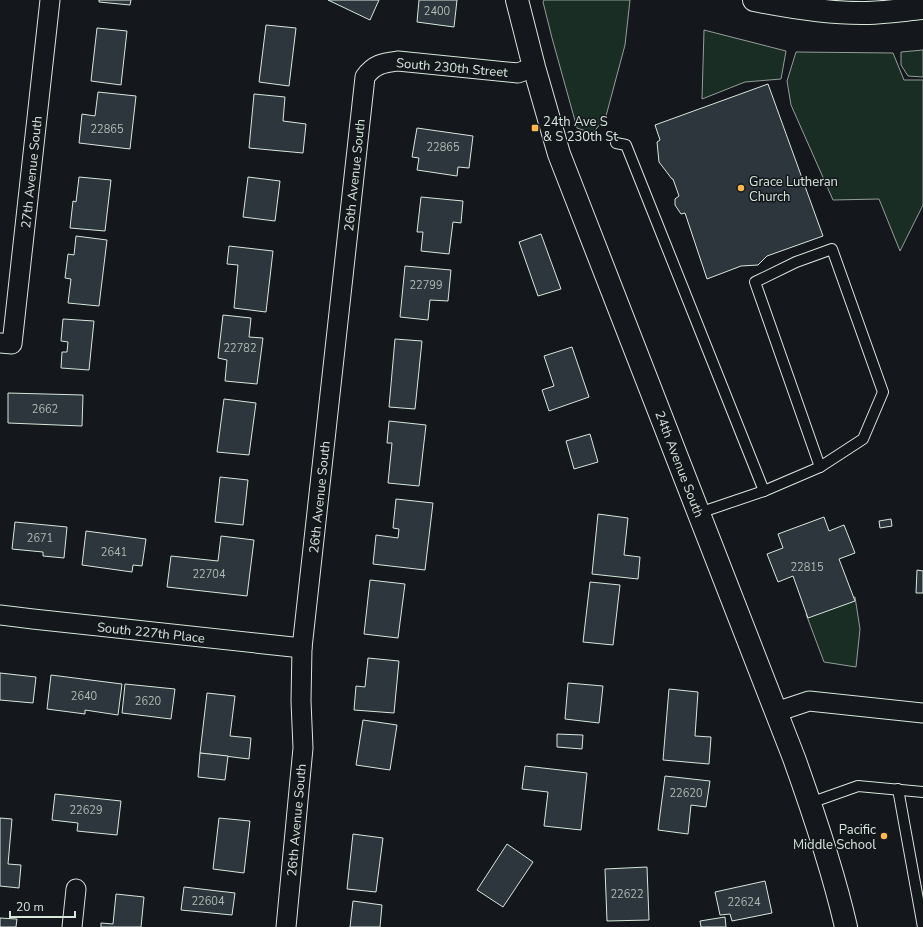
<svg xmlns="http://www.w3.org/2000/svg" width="923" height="927" font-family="'Nunito Sans',sans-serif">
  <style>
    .green { fill: #1a2d24; stroke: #939e99 }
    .building { fill: #2c363c; stroke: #d8e6dc }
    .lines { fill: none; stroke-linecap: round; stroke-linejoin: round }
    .service-casing { stroke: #d8e6dc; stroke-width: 12 }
    .minor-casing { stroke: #d8e6dc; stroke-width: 21 }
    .tertiary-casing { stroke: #d8e6dc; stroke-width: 24 }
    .primary-casing { stroke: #d8e6dc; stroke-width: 24 }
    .service { stroke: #14181c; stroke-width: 10 }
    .minor { stroke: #14181c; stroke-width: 19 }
    .tertiary { stroke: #14181c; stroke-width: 22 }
    .primary { stroke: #14181c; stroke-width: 22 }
    .poi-dot { fill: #ffb74d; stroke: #14181c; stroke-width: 1.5 }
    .labels { text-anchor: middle; stroke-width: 3; stroke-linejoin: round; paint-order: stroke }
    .number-label { font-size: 11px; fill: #adbab4 }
    .street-label { font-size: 13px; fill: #d8e6dc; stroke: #14181c }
    .poi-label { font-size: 13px; fill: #d8e6dc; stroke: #14181c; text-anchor: start }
  </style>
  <rect width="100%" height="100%" fill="#14181c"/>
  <g class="green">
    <polygon points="544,0 630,0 625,45 606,116 594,132 589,132 577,128 552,38 543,2"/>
    <polygon points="704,30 786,51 781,79 745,82 702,99"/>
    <polygon points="923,50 923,77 908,76 901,65 901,52"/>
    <polygon points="796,52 893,53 904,80 923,80 923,205 900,251 879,199 833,200 791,105 787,81"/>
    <polygon points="855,597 860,629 856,667 824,662 806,614"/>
  </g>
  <g class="building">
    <polygon points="99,0 131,0 130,5 99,2"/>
    <polygon points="328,0 379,0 370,20"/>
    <polygon points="419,0 457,0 454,27 417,22"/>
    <polygon points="266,25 296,28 289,86 259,82"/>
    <polygon points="97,28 127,31 121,85 91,81"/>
    <polygon points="768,84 823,236 767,256 758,265 741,266 707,279 685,213 681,214 675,205 675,199 679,196 673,179 672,179 659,162 657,142 660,140 655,125"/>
    <polygon points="98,92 136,96 130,149 79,143 82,114 95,116"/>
    <polygon points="254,94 285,97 283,121 306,124 303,153 249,148"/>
    <polygon points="417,128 473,136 469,168 458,167 457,176 417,170 419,158 412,157"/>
    <polygon points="79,177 111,180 105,231 70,228 73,201 76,202"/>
    <polygon points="248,177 280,181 275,221 243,217"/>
    <polygon points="421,197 463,201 461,223 453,222 449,254 421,251 423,232 417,232"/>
    <polygon points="541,234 561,289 538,296 519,242"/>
    <polygon points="76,236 107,240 99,306 68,303 71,279 65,278 68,254 74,255"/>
    <polygon points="229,246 273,251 266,312 234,308 238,265 227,264"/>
    <polygon points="405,266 451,270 448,301 430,300 428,320 400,317"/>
    <polygon points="223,315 251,318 249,337 263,338 257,384 225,381 227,360 218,358"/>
    <polygon points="63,319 94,321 89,370 61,368 62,352 67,352 68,342 61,341"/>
    <polygon points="395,339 422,341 415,409 389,407"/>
    <polygon points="572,347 589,397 549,411 542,390 554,386 544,356"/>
    <polygon points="8,393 83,395 82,426 8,423"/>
    <polygon points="224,399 256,403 249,455 217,452"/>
    <polygon points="389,421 426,425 419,486 388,483 392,443 387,443"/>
    <polygon points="590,434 598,462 574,469 566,441"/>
    <polygon points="220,477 248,480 243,525 215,522"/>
    <polygon points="396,499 433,503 425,570 373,564 376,535 398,538 399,529 393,528"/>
    <polygon points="598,514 628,518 624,555 640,557 638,579 592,574"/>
    <polygon points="824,517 829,531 844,525 855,553 839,559 855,601 808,618 793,576 778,582 767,554 783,548 778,534"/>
    <polygon points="891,519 892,526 880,528 879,521"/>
    <polygon points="15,522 67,527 64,558 43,556 43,552 12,549"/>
    <polygon points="86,531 146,539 142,566 133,565 132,572 82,565"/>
    <polygon points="221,536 254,540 247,596 167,587 171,556 218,561"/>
    <polygon points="917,570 923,571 923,593 916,593"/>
    <polygon points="370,580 405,584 398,638 364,634"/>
    <polygon points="590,582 620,585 613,645 583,642"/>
    <polygon points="368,658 399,661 394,713 354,710 356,686 365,687"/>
    <polygon points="0,673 36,677 33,703 0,700"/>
    <polygon points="51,675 122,684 118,715 85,710 85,714 47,709"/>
    <polygon points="568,683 603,686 599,723 565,719"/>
    <polygon points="125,684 175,689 171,719 122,713"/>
    <polygon points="669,689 698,692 695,736 711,737 709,764 663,760"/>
    <polygon points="207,693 235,696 230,736 251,738 249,759 200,753"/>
    <polygon points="363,720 397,725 390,770 356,765"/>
    <polygon points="557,734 583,735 582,749 557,747"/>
    <polygon points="200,753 228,756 225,780 198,777"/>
    <polygon points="525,766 587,773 581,830 544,826 548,792 522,789"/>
    <polygon points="665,776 710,781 706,807 691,805 688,834 658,830"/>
    <polygon points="55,794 121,801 117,835 77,831 78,823 52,820"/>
    <polygon points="0,818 12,819 8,864 21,865 19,888 0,886"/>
    <polygon points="219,818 250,821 244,873 213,869"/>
    <polygon points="353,834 383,838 376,892 347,889"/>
    <polygon points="507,844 533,862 503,907 477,890"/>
    <polygon points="647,867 649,920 607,921 605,869"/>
    <polygon points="765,881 772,913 732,921 730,914 720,915 715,892"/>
    <polygon points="184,887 235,893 232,915 181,910"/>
    <polygon points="116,894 144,897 141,927 101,927 101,923 113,924"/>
    <polygon points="353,901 382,905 380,927 350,927"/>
    <polygon points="725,917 726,927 701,927 700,921"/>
    <polygon points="0,918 17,919 16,927 0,927"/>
  </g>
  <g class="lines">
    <g class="service-casing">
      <g id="service">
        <polyline points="616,143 626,145 764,491"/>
        <polygon points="832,249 883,392 863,439 820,467 755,282 796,262"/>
        <polyline points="699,513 764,491 820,467"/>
        <polyline points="898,789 923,927"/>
        <polyline points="810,803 858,786 923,792"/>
      </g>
    </g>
    <g class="minor-casing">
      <g id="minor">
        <polyline points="0,343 12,344 50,0"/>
        <polyline points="0,615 33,619 302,648"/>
        <polyline points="776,712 809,701 923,713"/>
        <polyline points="72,927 76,889"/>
        <path d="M286,927L303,748L301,701L302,648L365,77C374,64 383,63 398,61L518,73L534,67"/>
      </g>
    </g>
    <g class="tertiary-casing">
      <path id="tertiary" d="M517,0L534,67L559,154L794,758C814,814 833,870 846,927"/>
    </g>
    <g class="primary-casing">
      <path id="primary" d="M754,0C789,7 825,13 861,13C882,13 902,10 923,8"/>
    </g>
    <use href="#service" class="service"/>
    <use href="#minor" class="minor"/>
    <use href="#tertiary" class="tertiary"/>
    <use href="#primary" class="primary"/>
  </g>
  <g class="poi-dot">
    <rect x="531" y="124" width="8" height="8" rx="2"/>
    <circle cx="741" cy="188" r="4"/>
    <circle cx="884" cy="836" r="4"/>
  </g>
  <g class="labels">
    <g class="number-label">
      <text x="437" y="15">2400</text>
      <text x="107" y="133">22865</text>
      <text x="443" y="151">22865</text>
      <text x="426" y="289">22799</text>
      <text x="240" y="352">22782</text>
      <text x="45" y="413">2662</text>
      <text x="40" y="542">2671</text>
      <text x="114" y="556">2641</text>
      <text x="807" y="571">22815</text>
      <text x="209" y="578">22704</text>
      <text x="84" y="700">2640</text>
      <text x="148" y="705">2620</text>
      <text x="686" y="797">22620</text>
      <text x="86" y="814">22629</text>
      <text x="627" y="898">22622</text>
      <text x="208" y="905">22604</text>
      <text x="744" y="906">22624</text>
    </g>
    <g class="street-label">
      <text transform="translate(452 67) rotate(5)" y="5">South 230th Street</text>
      <text transform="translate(31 172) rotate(-84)" y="5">27th Avenue South</text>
      <text transform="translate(354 175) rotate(-84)" y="5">26th Avenue South</text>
      <text transform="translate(680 464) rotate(69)" y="5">24th Avenue South</text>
      <text transform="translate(319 497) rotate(-84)" y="5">26th Avenue South</text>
      <text transform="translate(151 632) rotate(6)" y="5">South 227th Place</text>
      <text transform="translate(296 820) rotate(-85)" y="5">26th Avenue South</text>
    </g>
    <g class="poi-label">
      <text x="543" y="126">24th Ave S<tspan x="543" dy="15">&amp; S 230th St</tspan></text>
      <text x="749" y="186">Grace Lutheran<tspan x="749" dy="15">Church</tspan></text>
      <text x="876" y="834" text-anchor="end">Pacific<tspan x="876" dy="15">Middle School</tspan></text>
    </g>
  </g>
  <path d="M10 911v6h65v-6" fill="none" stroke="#d8e6dc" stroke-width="2"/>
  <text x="16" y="911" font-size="12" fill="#d8e6dc" stroke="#14181c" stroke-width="3" paint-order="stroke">20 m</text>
</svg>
